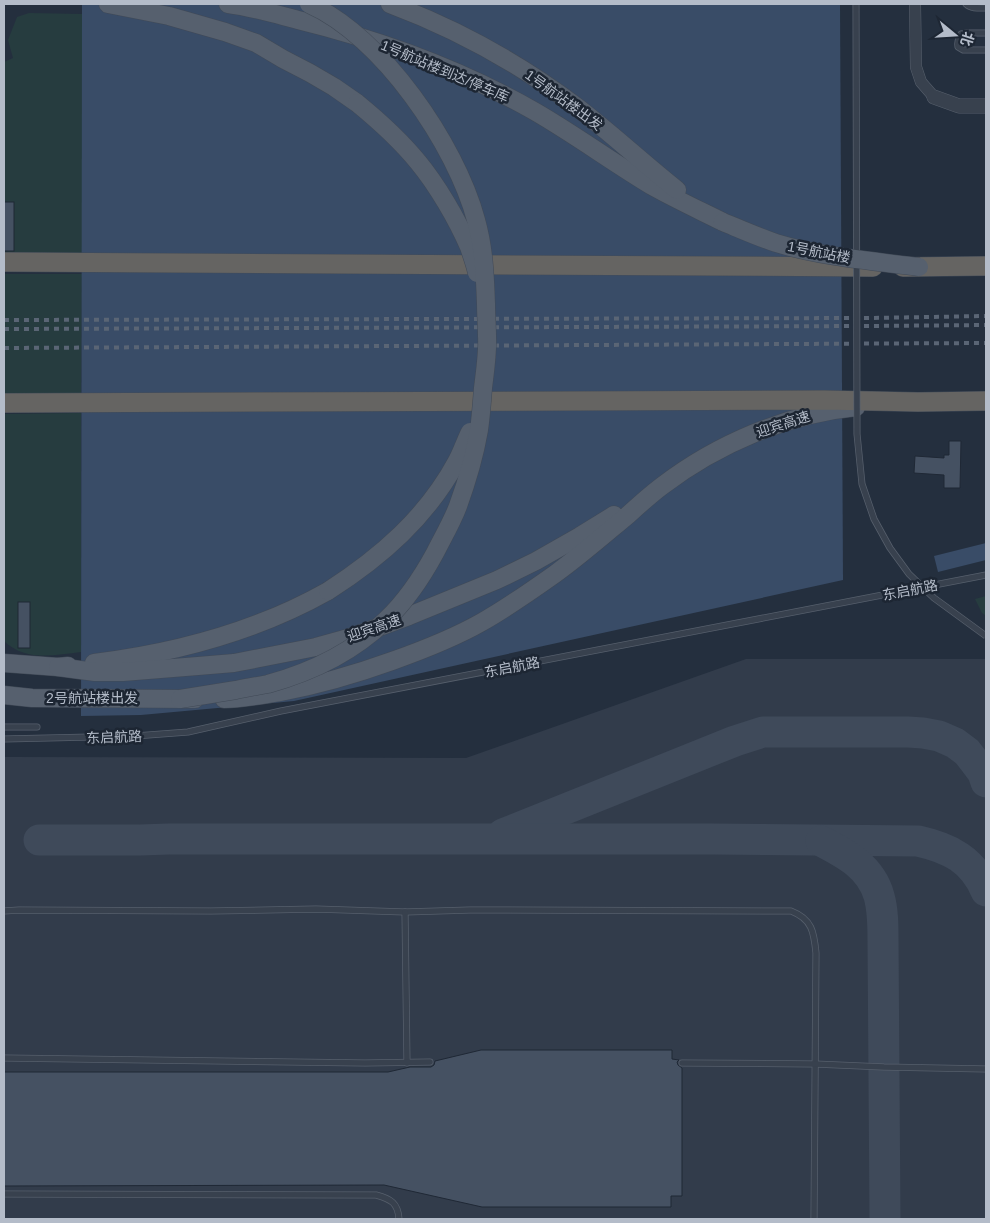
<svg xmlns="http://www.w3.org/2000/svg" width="990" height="1223" font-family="Helvetica,'Noto Sans SC',sans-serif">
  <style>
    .airport { fill: #323c4b }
    .green { fill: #263c3f }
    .water { fill: #394c67 }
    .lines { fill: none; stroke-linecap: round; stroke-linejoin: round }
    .taxiway { stroke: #3f4a5a; stroke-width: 31 }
    .building { fill: #455162; stroke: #1f2835 }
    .service-casing { stroke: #565f6c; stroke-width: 7 }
    .minor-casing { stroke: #565f6c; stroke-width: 12 }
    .tertiary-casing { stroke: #565f6c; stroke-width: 15 }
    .primary-casing { stroke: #414a57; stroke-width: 19 }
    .trunk-casing { stroke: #434c59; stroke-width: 20 }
    .service { stroke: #38414e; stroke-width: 5.5 }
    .minor { stroke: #38414e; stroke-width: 11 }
    .tertiary { stroke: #38414e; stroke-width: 14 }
    .primary { stroke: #56606e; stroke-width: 18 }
    .trunk { stroke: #656462; stroke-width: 19 }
    .rail { stroke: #5a6575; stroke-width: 4; stroke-dasharray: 5 5; stroke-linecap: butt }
    .service-bridge-casing { stroke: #565f6c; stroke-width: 7; stroke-linecap: butt }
    .primary-bridge-casing { stroke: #414a57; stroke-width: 19; stroke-linecap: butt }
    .service-bridge { stroke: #38414e; stroke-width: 5.5 }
    .primary-bridge { stroke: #56606e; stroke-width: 18 }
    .labels { text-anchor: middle; stroke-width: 5; stroke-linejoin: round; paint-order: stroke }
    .street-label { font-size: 14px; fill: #b4bcc9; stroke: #1d2633 }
  </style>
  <rect width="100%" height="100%" fill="#242f3e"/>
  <polygon class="airport" points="746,659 986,659 986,1219 4,1219 4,757 466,758"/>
  <g class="green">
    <polygon points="29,13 82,14 82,255 4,256 4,62 13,58 8,40 17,17"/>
    <polygon points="4,274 82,274 81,396 4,395"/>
    <path d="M81,413V652C54,655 26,662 4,641V414Z"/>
    <polygon points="986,596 986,616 982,613 975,599"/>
  </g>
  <g class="water">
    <polygon points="82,4 840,4 843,580 294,701 141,715 81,716"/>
    <polygon points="986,543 986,560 938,572 934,556"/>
  </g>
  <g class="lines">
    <g class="taxiway">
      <polyline points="503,834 735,741 763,732 908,732 923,733 939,736 955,743 967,752 974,761 983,773 986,782"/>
      <path d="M39,840H140L169,839H711L918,841C950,848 973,860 986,891"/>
      <path d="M821,841C846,854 871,867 879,896C883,910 883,925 883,939L885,1219"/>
    </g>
  </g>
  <g class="building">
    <rect x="4" y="202" width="10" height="49"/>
    <polygon points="949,441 961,441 960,488 944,488 944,475 914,473 915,456 944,458 944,455 949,455"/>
    <rect x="18" y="602" width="12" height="46"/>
    <polygon points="481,1050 672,1050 672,1059 679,1060 677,1062 678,1065 682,1068 682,1196 671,1196 671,1207 482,1207 384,1185 4,1186 4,1072 388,1072 410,1067 431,1067 434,1065 435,1061"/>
  </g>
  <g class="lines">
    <g class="service-casing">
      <g id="service">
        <path d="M966,4C971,9 980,8 986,8"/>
        <path d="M986,33H967L961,34C958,39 957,42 958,47L963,50H986"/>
        <polyline points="4,727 37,727"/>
        <polyline points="4,739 135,736 188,732 281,711 986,575"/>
        <path d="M4,911L19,910L211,911L316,909L405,912L470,910L791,911C812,919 814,932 816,953L814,1219"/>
        <polyline points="405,912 407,1063"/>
        <polyline points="4,1058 365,1063 430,1062"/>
        <polyline points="682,1063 815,1064 884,1067 986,1069"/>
        <path d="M4,1194L376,1195C391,1199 398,1203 399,1219"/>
      </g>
    </g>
    <g class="minor-casing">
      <polyline id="minor" points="915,4 916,67 921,82 934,97"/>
    </g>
    <g class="tertiary-casing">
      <polyline id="tertiary" points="934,97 959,106 986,106"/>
    </g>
    <g class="primary-casing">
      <g id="primary">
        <polyline points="108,4 169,16 225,32 256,43 283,59 310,73 334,87 357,103"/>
        <path d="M228,4C252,7 275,14 298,20C380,40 460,69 534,111C574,134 612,162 652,186C675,199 699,210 723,222"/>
        <path d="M390,4C457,29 520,64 577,107C611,133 643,163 677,190"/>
        <polyline points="4,663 58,667 68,666"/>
        <path d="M94,663C175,653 257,631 328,591"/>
        <polyline points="58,667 95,672 123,672 198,666 234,663 316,647 352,637 409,616 497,580 536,561 580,536 614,515"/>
        <polyline points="4,695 32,698 195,699"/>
        <path d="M224,699C242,699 262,695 280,692C318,685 356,674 392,661C423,650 454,638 482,622C507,608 531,591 555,574C580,556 604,535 628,515C639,505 650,495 662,486C717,444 787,414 856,407"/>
      </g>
    </g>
    <g class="trunk-casing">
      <g id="trunk">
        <polyline points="4,262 873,267"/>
        <polyline points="903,267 986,266"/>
        <polyline points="4,403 824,400 918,402 986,401"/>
      </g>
    </g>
    <use href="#service" class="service"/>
    <use href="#minor" class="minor"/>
    <use href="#tertiary" class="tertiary"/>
    <use href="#primary" class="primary"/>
    <use href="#trunk" class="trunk"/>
    <g class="rail">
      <polyline points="4,320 868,318 986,316"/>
      <polyline points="4,329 868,326 986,325"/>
      <polyline points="4,348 986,343"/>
    </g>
    <g class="service-bridge-casing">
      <polyline id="service-bridge" points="856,4 857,434 862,484 874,519 890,548 909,574 934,598 986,636"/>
    </g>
    <g class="primary-bridge-casing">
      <g id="primary-bridge">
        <path d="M357,103C379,121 400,140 418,162C437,185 457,219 469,247C472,256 475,264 477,273"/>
        <path d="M723,222C740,229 758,237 776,243C822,257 872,261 919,267"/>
        <path d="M328,591C381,557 427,517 457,461C462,452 465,442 470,432"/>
        <path d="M180,699C199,696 217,693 236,690C246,688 257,686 268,684C312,672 353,652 386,620C406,601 422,577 435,553C443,537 452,522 458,506C466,484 475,453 479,430C481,416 482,402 483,388C485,371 488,353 487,336C487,326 486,315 486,304C485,276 484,248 476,220C456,145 382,36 309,4"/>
      </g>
    </g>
    <use href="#service-bridge" class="service-bridge"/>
    <use href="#primary-bridge" class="primary-bridge"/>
  </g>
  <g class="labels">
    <g class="street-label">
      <text transform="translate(445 71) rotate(23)" y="5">1号航站楼到达/停车库</text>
      <text transform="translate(564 100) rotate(36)" y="5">1号航站楼出发</text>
      <text transform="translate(819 252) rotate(11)" y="5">1号航站楼</text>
      <text transform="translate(783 424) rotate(-18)" y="5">迎宾高速</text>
      <text transform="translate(910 590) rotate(-11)" y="5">东启航路</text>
      <text transform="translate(374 628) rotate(-19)" y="5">迎宾高速</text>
      <text transform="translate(512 667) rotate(-11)" y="5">东启航路</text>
      <text x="92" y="703">2号航站楼出发</text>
      <text transform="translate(114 737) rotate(-2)" y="5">东启航路</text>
    </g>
  </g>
  <rect width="990" height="1223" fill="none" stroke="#b4bcc9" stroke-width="10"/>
  <g transform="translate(955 35) rotate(108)" stroke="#1d2633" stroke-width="4" paint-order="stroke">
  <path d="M0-4L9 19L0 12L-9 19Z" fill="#b4bcc9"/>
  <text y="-8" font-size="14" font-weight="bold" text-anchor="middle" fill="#b4bcc9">北</text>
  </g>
</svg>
